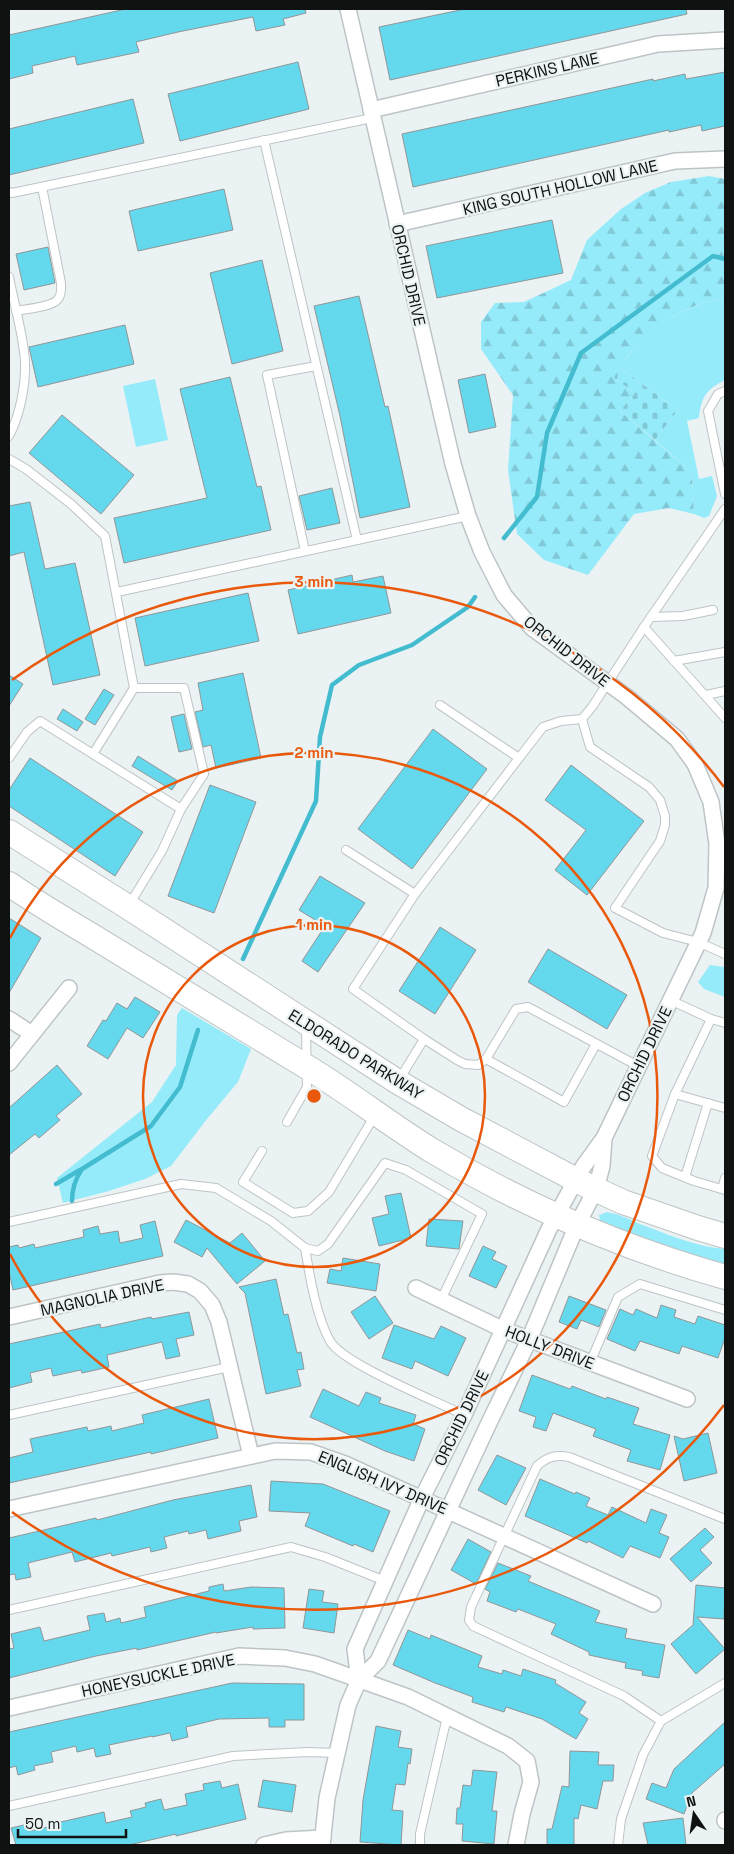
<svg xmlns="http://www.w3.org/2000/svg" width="734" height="1854" font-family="'Space Grotesk',sans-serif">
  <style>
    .green { fill: #96ebfa }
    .forest { fill: url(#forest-firs) }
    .cemetery { fill: url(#cemetery-stones) }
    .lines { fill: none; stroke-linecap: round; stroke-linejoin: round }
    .stream { stroke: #44bcd0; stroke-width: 4.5 }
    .building { fill: #64d8ec; stroke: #919697 }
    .lane-casing { stroke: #bec4c5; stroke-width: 10 }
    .street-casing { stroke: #bec4c5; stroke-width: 18 }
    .primary-casing { stroke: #bec4c5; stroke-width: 26 }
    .lane { stroke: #fff; stroke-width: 8 }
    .street { stroke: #fff; stroke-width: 15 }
    .primary { stroke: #fff; stroke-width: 24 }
    .ring { fill: none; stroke: #e8590c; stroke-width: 2.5 }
    .labels { text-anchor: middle; stroke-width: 4.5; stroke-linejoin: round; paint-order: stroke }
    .street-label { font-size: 16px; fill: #101212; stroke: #ebf2f3 }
    .centre { fill: #e8590c; stroke: #ebf2f3; stroke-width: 2.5 }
    .ring-label { font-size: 15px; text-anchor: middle; font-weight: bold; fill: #e8590c; stroke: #ebf2f3; stroke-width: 4.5; stroke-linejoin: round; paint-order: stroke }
  </style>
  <defs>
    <pattern id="forest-firs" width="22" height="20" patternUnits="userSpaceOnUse" patternTransform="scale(1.25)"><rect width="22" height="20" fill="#96ebfa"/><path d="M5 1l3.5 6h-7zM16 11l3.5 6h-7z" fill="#80c8d5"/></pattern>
    <pattern id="cemetery-stones" width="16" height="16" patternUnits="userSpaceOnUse" patternTransform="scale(1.25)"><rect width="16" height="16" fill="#96ebfa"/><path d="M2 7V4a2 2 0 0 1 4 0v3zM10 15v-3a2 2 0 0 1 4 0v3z" fill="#80c8d5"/></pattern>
  </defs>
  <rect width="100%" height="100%" fill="#ebf2f3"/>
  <g class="green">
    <path d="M725,298V380C706,389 701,398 699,418L687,421L699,479L712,476L717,496L709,516L704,518L694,514L692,472L655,440L678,410L619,367C626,359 632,350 639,343C658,322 697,301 725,298Z"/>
    <polygon points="155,379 168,440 136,447 123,386"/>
    <polygon points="710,965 725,967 725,997 704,989 698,982"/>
    <polygon points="182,1008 251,1049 238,1082 207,1119 171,1166 145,1179 109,1191 63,1203 57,1178 152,1102 176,1065 177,1015"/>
    <path d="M607,1212C619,1214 629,1219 640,1224C666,1234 697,1247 725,1249V1271L600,1221L599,1215Z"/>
  </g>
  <path class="forest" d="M709,176L725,179V298C682,303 633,338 614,378L635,393L620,411L692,472L694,514L669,508L634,514L588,575L544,560L517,534L508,470L513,395L481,349V322L495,303L524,302L571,280L587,240L621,209L645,193L671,182Z"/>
  <polygon class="cemetery" points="619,367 678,410 655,440 620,411 635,393 614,378"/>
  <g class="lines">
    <g class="stream">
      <polyline points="504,538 537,497 547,433 581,353 713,256 725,259"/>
      <polyline points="243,959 316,801 320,737 332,685 359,665 412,645 468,607 475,597"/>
      <polyline points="56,1184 80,1170"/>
      <path d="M72,1201C72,1188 75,1179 82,1169L151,1126L180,1087L198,1030"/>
    </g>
  </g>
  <g class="building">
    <polygon points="126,9 305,9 306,13 283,19 285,25 256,31 253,17 178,32 136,42 139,52 77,65 75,56 32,66 33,73 9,79 9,35"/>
    <polygon points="465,9 686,9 687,14 390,80 379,27"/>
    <polygon points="298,62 309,109 180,141 168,94"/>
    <polygon points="725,72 725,126 702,131 701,125 669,132 669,130 413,187 402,134 653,79 653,81 685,74 686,79"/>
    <polygon points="133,99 144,143 9,175 9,129"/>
    <polygon points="224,189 233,230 138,251 129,211"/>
    <polygon points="552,220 563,273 437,298 426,246"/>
    <polygon points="48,247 55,283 24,290 16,254"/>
    <polygon points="262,260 283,351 232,364 210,273"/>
    <polygon points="359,296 385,407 388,406 410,507 360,518 340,416 314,306"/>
    <polygon points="125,325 134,364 38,387 29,347"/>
    <polygon points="485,374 496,427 469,433 458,380"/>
    <polygon points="230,377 257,487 261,486 271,530 124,563 114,518 207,498 180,389"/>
    <polygon points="62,415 134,475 101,514 29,453"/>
    <polygon points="332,488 340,523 307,530 299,496"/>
    <polygon points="30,502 45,569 75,563 100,675 53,685 24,552 9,556 9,506"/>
    <polygon points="352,575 353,582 383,576 391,613 298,634 288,590"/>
    <polygon points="248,593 259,641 145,666 135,618"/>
    <polygon points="243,673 261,758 216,768 211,745 203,747 195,712 203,710 198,683"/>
    <polygon points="9,675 23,684 9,706"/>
    <polygon points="104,689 114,695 95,725 85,719"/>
    <polygon points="63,709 83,722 77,731 57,719"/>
    <polygon points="184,714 192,749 179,752 171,717"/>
    <polygon points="433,729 487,769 412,869 358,829"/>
    <polygon points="138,756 178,781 172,790 132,766"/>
    <polygon points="30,758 143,832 115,876 9,806 9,790"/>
    <polygon points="571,765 644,821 587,895 555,870 586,830 545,800"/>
    <polygon points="210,785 256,802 214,913 168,896"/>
    <polygon points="320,876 365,903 318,972 302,961 325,926 299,910"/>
    <polygon points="9,918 41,938 9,993"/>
    <polygon points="440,927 476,950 435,1014 399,991"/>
    <polygon points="548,949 627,995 607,1029 528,982"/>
    <polygon points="135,997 160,1012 143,1038 127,1028 108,1059 87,1046 103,1020 106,1021 117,1003 127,1009"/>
    <polygon points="57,1065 82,1094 56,1116 60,1120 39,1138 35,1134 9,1155 9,1108"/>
    <polygon points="401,1193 411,1238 379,1246 372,1218 389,1214 385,1196"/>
    <polygon points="429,1219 463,1221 459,1249 426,1246"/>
    <polygon points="186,1220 230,1243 242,1233 265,1261 237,1284 207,1248 202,1257 174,1242"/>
    <polygon points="155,1221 163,1256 13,1290 9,1272 9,1247 18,1245 19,1248 34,1244 35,1248 84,1237 83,1230 98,1226 100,1234 118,1231 120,1243 143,1238 140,1225"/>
    <polygon points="483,1246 496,1252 492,1259 507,1266 496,1288 469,1276"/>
    <polygon points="343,1258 380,1264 376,1291 327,1283 330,1269 341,1271"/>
    <polygon points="276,1279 284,1315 288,1314 297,1353 301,1352 304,1369 297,1370 301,1386 266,1394 245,1293 239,1287"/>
    <polygon points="375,1296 393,1323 369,1339 351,1312"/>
    <polygon points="569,1296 606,1310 599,1327 581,1320 577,1329 559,1322"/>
    <polygon points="661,1305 676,1310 674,1317 695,1324 698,1316 725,1325 725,1338 718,1358 682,1346 679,1354 640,1341 635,1351 607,1339 620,1309 633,1315 636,1309 657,1318"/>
    <polygon points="189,1312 194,1335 176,1339 180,1356 166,1359 162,1342 107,1355 109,1367 82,1373 81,1370 53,1376 51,1368 30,1373 32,1382 9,1388 9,1344 100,1324 101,1328 151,1317 152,1319"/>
    <polygon points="394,1325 434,1339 441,1326 466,1338 448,1376 415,1361 412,1369 382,1358"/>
    <polygon points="532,1375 570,1389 572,1386 606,1399 607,1397 639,1408 633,1424 670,1435 660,1470 627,1461 631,1450 593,1436 596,1429 553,1413 546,1431 533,1427 536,1417 519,1411"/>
    <polygon points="323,1389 359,1406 366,1392 381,1398 379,1403 416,1415 413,1424 425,1429 414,1461 385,1451 310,1417"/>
    <polygon points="209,1399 218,1438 151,1454 151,1452 9,1483 9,1458 33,1452 30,1439 87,1427 88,1431 111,1426 112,1431 144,1423 142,1415"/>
    <polygon points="708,1433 717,1473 684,1481 674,1436 683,1439"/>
    <polygon points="497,1455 526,1468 506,1505 478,1490"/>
    <polygon points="540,1479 575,1494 576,1492 590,1498 586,1506 608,1515 612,1507 646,1523 651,1509 667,1515 659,1533 669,1537 660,1558 630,1546 623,1558 588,1541 587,1543 525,1516"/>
    <polygon points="271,1481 323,1484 390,1511 373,1552 354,1544 353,1546 305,1526 310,1513 269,1511"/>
    <polygon points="251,1485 257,1517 239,1521 241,1531 208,1539 206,1530 189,1534 188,1531 164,1537 167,1548 151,1552 150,1547 112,1556 111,1553 75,1562 72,1552 28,1563 31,1577 16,1580 15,1574 9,1575 9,1538 96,1518 97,1520 173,1500"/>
    <polygon points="705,1528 714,1537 700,1550 712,1563 691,1582 670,1559"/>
    <polygon points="468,1539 491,1552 476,1584 451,1570"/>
    <polygon points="498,1563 531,1576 528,1581 600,1611 595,1622 627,1629 625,1638 665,1645 659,1678 642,1675 643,1671 625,1668 626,1663 589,1655 589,1652 551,1634 556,1624 518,1609 516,1612 487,1601 490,1592 485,1589"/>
    <polygon points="223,1584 224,1591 251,1587 284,1588 285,1628 253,1629 253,1627 216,1633 216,1632 137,1650 137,1648 96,1656 9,1678 9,1649 14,1648 11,1634 40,1627 44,1641 90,1630 87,1616 104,1613 106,1622 120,1618 121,1623 146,1617 144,1607 209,1591 209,1587"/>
    <polygon points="696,1585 725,1588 724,1619 697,1617 725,1649 696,1674 671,1644 693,1625"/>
    <polygon points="309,1589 324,1591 322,1602 338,1604 334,1633 303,1628"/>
    <polygon points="408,1630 430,1639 431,1635 482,1656 478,1667 502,1674 503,1670 521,1676 523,1669 556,1680 555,1683 586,1702 579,1713 588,1719 576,1739 542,1719 506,1707 504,1712 472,1702 473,1697 435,1683 393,1665"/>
    <polygon points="232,1683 304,1684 304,1720 285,1720 285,1727 269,1727 269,1718 219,1719 186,1727 188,1737 172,1741 170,1733 152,1737 152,1736 109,1745 111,1754 96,1757 94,1748 77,1752 76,1746 51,1752 53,1762 34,1766 35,1770 18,1775 16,1766 9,1768 9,1732"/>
    <polygon points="725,1722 725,1764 692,1793 684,1814 646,1799 652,1783 666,1788 674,1769"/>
    <polygon points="376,1726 401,1731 398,1747 412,1749 410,1764 408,1763 405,1785 396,1784 392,1810 403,1811 401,1845 360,1842 363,1800"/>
    <polygon points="570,1751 599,1752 598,1765 614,1765 613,1781 603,1781 597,1809 581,1805 578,1819 574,1818 574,1845 547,1845 547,1829 552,1829 562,1786 569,1787"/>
    <polygon points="473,1770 497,1772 492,1811 497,1811 494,1844 462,1841 463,1824 456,1824 457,1808 460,1808 463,1785 471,1786"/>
    <polygon points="263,1780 296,1785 292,1812 258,1807"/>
    <polygon points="220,1781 222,1788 238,1784 246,1819 176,1836 176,1834 129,1845 16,1845 11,1828 28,1824 30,1831 52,1826 52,1824 104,1812 106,1823 132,1817 130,1811 146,1807 145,1803 161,1799 164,1810 187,1805 185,1794 204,1790 203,1784"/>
    <polygon points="683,1818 686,1845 648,1845 643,1823"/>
  </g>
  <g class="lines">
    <g class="lane-casing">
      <g id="lane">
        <polyline points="264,140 357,540"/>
        <polyline points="9,192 12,193 372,118"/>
        <path d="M9,277C14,304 23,333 25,361C26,385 20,415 9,436"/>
        <path d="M16,311C25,309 53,307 58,299C62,295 61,288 61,283L42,187"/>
        <polyline points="725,391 718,394 708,411 725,494"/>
        <polyline points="9,459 26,469 71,504 105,536 134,688 93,754"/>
        <polyline points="305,551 267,375 316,366"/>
        <polyline points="117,592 468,516"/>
        <polyline points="651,617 683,616 713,610"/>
        <polyline points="644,627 725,718"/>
        <polyline points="674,661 725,652"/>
        <polyline points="706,695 725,691"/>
        <polyline points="440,705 519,758 543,727 561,721 582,719 592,707 644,627 725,509"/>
        <polyline points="582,719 590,747 649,787 660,800 665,816 665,825 660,841 615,908 663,933 698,942 725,954"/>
        <polyline points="9,758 27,732 40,721 181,809"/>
        <polyline points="346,850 415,894"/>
        <polyline points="129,905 162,851 181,809 204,774 184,688 134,688"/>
        <polyline points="670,1000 711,1019 725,1023"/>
        <polyline points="711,1019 675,1094 652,1156 662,1168 694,1181 725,1190"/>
        <polyline points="424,1039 457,1060 465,1064 478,1065 486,1059 516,1009 528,1007 638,1066"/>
        <polyline points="486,1059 564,1102 596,1044"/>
        <polyline points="399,1080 424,1039 353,989 415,894 519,758"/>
        <polyline points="675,1094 725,1108"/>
        <polyline points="287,1122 307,1087 306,1027"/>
        <polyline points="262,1151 243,1182 293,1213 308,1211 329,1192 375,1115"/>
        <polyline points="685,1177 708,1103"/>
        <polyline points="722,1189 725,1178"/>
        <polyline points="9,1222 181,1184 216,1188 271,1221 305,1248 318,1251 328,1244 385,1163 406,1170 482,1214 441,1300"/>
        <path d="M305,1248C310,1277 316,1316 330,1341C343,1364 436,1401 464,1415"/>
        <polyline points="590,1363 618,1297 640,1284 725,1310"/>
        <polyline points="9,1415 229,1367"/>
        <polyline points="9,1610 291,1547 325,1557 385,1581"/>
        <path d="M661,1721L624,1696L473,1626L469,1620L471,1607L537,1466C547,1457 556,1454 569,1457L725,1519"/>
        <polyline points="9,1806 233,1756 307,1752 337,1753"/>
        <polyline points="420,1845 420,1834 447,1717"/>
        <polyline points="618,1845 621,1819 643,1755 661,1721 725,1683"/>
      </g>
    </g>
    <g class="street-casing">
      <g id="street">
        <polyline points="348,9 453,464 468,516 482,552 504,595 532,628 627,697 677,739 695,764 711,802 717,844 716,888 703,933 604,1138 583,1167 549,1229 464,1415 422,1498 355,1649 359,1680"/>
        <polyline points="371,110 658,44 725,40"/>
        <polyline points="397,224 675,161 725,159"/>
        <polyline points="9,1019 32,1034"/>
        <polyline points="9,1063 69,988"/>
        <polyline points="416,1288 502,1329 687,1399"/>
        <polyline points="9,1317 160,1283 173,1282 188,1284 200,1291 212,1305 219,1322 251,1456"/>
        <polyline points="9,1509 275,1451 311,1452 345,1464 653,1604"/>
        <polyline points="9,1708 239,1656 285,1658 315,1664 408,1697 508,1746 527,1761 531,1782 522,1814 516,1845"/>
        <polyline points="725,1821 725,1820"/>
        <polyline points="264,1845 286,1840 323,1838"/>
        <polyline points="322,1845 327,1798 348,1705 359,1680 378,1661 488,1425 529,1340 577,1225 596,1189 602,1166 604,1138"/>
      </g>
    </g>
    <g class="primary-casing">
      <g id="primary">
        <polyline points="9,832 128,907 398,1082 461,1119 582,1183 623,1202 698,1228 725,1236"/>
        <path d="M9,884C35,902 62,918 89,934C162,979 235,1023 307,1067C350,1093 389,1124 431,1150C523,1205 622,1248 725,1277"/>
      </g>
    </g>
    <use href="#lane" class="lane"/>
    <use href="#street" class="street"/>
    <use href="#primary" class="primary"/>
  </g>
  <g class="ring">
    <circle cx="314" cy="1096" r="171"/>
    <path d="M10 938A343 343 0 1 1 10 1254"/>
    <path d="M724 1405A514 514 0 0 1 12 1512M12 680A514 514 0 0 1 724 787"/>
  </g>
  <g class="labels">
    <g class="street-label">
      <text transform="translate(547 69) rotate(-13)" y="6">PERKINS LANE</text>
      <text transform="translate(560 187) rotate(-13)" y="6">KING SOUTH HOLLOW LANE</text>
      <text transform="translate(409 275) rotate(77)" y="6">ORCHID DRIVE</text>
      <text transform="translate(567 651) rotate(38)" y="6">ORCHID DRIVE</text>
      <text transform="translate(356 1054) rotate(32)" y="6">ELDORADO PARKWAY</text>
      <text transform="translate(644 1054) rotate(-64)" y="6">ORCHID DRIVE</text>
      <text transform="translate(102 1297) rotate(-12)" y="6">MAGNOLIA DRIVE</text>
      <text transform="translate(550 1347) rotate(21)" y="6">HOLLY DRIVE</text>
      <text transform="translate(461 1418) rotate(-64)" y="6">ORCHID DRIVE</text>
      <text transform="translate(383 1482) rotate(23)" y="6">ENGLISH IVY DRIVE</text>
      <text transform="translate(158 1675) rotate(-12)" y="6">HONEYSUCKLE DRIVE</text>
    </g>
  </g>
  <circle cx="314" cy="1096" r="8" class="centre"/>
  <g class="ring-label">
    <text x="314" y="587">3 min</text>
    <text x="314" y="758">2 min</text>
    <text x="314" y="930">1 min</text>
  </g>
  <rect width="734" height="1854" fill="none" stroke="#101212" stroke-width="20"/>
  <g transform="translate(694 1814) rotate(347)" stroke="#ebf2f3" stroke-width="4" paint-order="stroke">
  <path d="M0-4L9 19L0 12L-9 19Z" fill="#101212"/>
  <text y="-8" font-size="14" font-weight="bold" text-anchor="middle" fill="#101212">N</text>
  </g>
  <path d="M18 1829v8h108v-8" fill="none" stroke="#101212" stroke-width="2.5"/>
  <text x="25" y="1829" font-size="15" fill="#101212" stroke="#ebf2f3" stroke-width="4" paint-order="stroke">50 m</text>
</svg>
